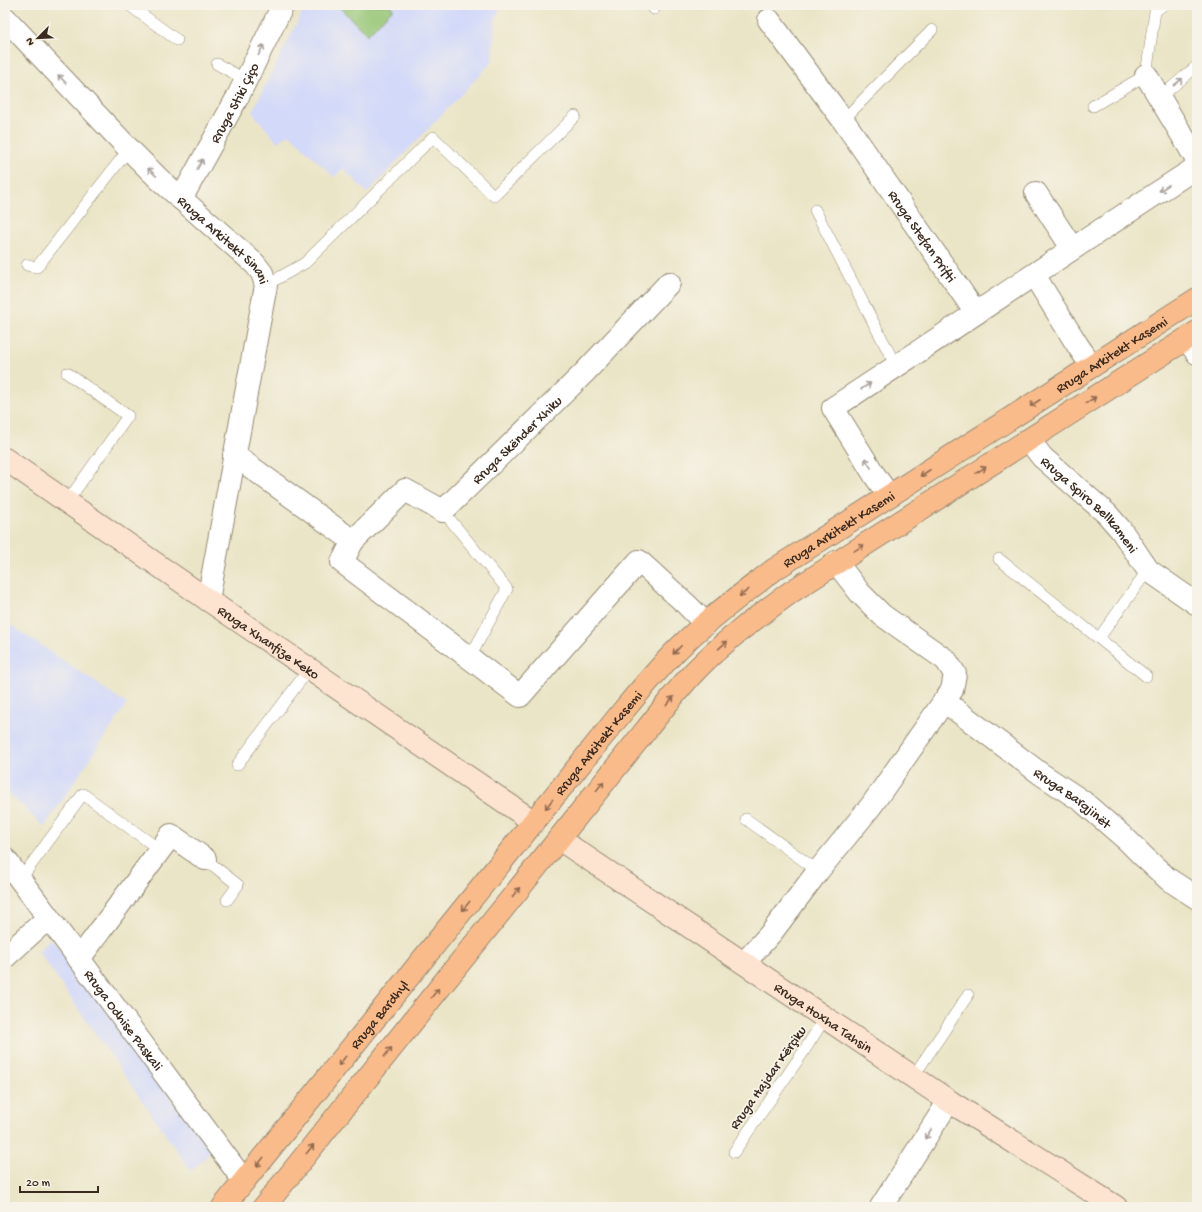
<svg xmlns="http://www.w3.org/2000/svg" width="1202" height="1212" font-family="'Gochi Hand',sans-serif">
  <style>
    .built { fill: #d2d9f9 }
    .grass { fill: #96c676; stroke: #68784a }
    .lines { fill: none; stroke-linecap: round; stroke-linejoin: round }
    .lane-casing { stroke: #938872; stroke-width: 12 }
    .street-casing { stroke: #938872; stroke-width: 24 }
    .secondary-casing { stroke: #938872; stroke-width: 24 }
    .primary-casing { stroke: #938872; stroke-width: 24 }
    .lane { stroke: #fff; stroke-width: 11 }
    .street { stroke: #fff; stroke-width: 22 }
    .secondary { stroke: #fde4d1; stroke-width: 22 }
    .primary { stroke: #fabb8b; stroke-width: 22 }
    .oneway { stroke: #a79f9a }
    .oneway2 { stroke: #916b4f }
    .labels { text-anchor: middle; stroke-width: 3.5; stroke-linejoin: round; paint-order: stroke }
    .street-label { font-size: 14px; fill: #3b2a1e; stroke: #f7f3e8 }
  </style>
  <rect width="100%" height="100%" fill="#f7f3e8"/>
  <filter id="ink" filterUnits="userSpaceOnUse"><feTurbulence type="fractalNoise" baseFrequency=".025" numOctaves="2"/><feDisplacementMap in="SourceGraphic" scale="8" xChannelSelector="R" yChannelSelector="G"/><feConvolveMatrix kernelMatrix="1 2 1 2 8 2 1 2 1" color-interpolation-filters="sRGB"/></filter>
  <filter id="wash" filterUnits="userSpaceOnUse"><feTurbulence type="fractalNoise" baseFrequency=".012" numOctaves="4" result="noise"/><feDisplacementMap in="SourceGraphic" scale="16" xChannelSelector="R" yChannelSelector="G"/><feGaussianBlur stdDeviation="0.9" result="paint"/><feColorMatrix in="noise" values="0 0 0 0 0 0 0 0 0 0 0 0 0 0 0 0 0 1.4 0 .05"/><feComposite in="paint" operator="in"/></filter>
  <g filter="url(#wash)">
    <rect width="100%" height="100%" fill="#ebe5c7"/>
    <g class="built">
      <polygon points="306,5 501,5 495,20 492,62 367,193 343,168 334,177 289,134 277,142 252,112"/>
      <polygon points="5,621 127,704 44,827 5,790"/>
      <polygon points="51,938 211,1151 191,1171 38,951"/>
    </g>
    <polygon class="grass" points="337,5 390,5 393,9 367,35"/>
  </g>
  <g filter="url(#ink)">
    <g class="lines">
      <g class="lane-casing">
        <g id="lane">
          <polyline points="129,5 177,40"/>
          <polyline points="652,5 654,9"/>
          <polyline points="217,64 246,80"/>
          <polyline points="1159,98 1197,66"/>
          <polyline points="1093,106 1146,75 1155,11 1163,5"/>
          <polyline points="843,120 932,30"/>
          <polyline points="815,210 896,366"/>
          <polyline points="27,265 37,267 129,149"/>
          <polyline points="266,285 305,263 433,137 494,196 575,116"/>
          <polyline points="67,502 128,416 67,373"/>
          <polyline points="443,511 507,589 469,659"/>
          <polyline points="999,559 1146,676"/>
          <polyline points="1099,638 1148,570"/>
          <polyline points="237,765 309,669"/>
          <polyline points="746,819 818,871"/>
          <polyline points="205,859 238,885 227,900"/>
          <polyline points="20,880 83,794 160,850"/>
          <polyline points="913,1077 968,995"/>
          <polyline points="734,1152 804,1051 825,1018"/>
        </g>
      </g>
      <g class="street-casing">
        <g id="street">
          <path id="s1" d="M5,18L129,149L159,179L255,264L262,273L266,285L208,600"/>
          <path id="s2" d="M769,20L843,120L976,313"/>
          <polyline points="1146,75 1197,160"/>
          <polyline points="1036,193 1072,248"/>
          <path id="s3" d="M181,199L237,98L283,5"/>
          <polyline points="1034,275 1078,346 1092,366"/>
          <polyline points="1187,339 1197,353"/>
          <path id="s4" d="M1029,440L1042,457L1107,514L1121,530L1148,570L1197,604"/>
          <polyline points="234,455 353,541 342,562 520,696 639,561 686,604 706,624"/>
          <path d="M889,496L875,476L833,408C955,328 1075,246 1197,167"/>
          <path id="s5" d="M353,541L405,490L443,511L584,373L669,283"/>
          <path id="s6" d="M944,701L1041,774L1082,801L1128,841L1143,856L1168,879L1197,898"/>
          <path id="s7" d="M5,859L244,1181"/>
          <polyline points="5,957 48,918"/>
          <polyline points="79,959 171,835 205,859"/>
          <polyline points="744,963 772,932 818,871 871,806 952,690 955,674 946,660 882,615 860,593 836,562"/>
          <polyline points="881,1207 949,1101"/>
        </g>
      </g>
      <g class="secondary-casing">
        <g id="secondary">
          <path id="s8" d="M5,459L208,600L534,822"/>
          <path id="s9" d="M559,839L949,1101L1116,1207"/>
        </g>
      </g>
      <g class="primary-casing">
        <g id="primary">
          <path id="s10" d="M223,1207L623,711C642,688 661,665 682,645C710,617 744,593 775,569L1197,299"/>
          <path d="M264,1207L646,730C662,710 678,689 695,671C724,641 758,616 791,592L1197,332"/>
        </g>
      </g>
      <use href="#lane" class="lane"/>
      <use href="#street" class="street"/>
      <use href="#secondary" class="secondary"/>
      <use href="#primary" class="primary"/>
    </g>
    <defs><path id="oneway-shaft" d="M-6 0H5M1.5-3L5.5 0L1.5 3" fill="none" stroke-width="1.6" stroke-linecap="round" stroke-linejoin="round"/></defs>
    <g class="oneway">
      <use href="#oneway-shaft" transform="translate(261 50) rotate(-64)"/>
      <use href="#oneway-shaft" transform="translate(62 79) rotate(-134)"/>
      <use href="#oneway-shaft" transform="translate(1178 82) rotate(-40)"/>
      <use href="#oneway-shaft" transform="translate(200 164) rotate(-61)"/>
      <use href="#oneway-shaft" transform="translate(152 172) rotate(-136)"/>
      <use href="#oneway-shaft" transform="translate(1164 188) rotate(147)"/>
      <use href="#oneway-shaft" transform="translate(866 386) rotate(-33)"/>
      <use href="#oneway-shaft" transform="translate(868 463) rotate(-122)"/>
      <use href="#oneway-shaft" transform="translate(928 1134) rotate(123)"/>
    </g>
    <g class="oneway2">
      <use href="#oneway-shaft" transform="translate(1091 400) rotate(-33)"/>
      <use href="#oneway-shaft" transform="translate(1035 403) rotate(147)"/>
      <use href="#oneway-shaft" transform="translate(981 470) rotate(-32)"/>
      <use href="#oneway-shaft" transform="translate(925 473) rotate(147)"/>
      <use href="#oneway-shaft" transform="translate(859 548) rotate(-32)"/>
      <use href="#oneway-shaft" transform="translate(744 593) rotate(143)"/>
      <use href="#oneway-shaft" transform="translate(723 645) rotate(-41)"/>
      <use href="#oneway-shaft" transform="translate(677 650) rotate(134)"/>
      <use href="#oneway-shaft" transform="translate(670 701) rotate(-50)"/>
      <use href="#oneway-shaft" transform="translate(600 786) rotate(-51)"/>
      <use href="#oneway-shaft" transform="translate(549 804) rotate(128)"/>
      <use href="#oneway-shaft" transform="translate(516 892) rotate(-51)"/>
      <use href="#oneway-shaft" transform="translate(466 906) rotate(129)"/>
      <use href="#oneway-shaft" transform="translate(435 993) rotate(-51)"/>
      <use href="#oneway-shaft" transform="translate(388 1052) rotate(-51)"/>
      <use href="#oneway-shaft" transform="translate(342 1061) rotate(129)"/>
      <use href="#oneway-shaft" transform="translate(310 1149) rotate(-51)"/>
      <use href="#oneway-shaft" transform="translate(260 1162) rotate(129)"/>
    </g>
  </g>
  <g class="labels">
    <g class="street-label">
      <text dy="5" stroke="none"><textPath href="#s3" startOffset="110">Rruga Stiki Çiço</textPath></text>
      <text dy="5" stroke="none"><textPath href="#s2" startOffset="265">Rruga Stefan Prifti</textPath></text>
      <text dy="5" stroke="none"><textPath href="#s1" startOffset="312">Rruga Arkitekt Sinani</textPath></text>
      <text dy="5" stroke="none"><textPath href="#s10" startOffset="1245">Rruga Arkitekt Kasemi</textPath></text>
      <text dy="5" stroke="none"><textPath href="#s5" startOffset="219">Rruga Skënder Xhiku</textPath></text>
      <text dy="5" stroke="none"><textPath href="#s4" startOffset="89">Rruga Spiro Bellkameni</textPath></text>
      <text dy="5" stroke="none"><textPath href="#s10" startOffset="921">Rruga Arkitekt Kasemi</textPath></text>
      <text dy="5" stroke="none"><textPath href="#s8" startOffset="321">Rruga Xhanfize Keko</textPath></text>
      <text dy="5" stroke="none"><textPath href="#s10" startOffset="597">Rruga Arkitekt Kasemi</textPath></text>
      <text dy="5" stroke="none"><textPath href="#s6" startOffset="161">Rruga Bargjinët</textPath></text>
      <text dy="5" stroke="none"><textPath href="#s10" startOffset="248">Rruga Bardhyl</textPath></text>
      <text dy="5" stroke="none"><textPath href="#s9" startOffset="319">Rruga Hoxha Tahsin</textPath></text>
      <text dy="5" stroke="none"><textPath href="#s7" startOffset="200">Rruga Odhise Paskali</textPath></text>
      <text transform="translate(767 1077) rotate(-55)" y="5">Rruga Hajdar Kërçiku</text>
    </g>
  </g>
  <rect width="1202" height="1212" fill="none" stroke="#f7f3e8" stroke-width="20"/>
  <g transform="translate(38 38) rotate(246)" stroke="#f7f3e8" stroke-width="3" paint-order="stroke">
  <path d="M0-3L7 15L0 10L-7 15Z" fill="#3b2a1e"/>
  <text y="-6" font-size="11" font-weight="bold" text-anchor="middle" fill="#3b2a1e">N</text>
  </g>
  <path d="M20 1186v6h78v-6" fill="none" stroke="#3b2a1e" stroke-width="2"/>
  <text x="26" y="1186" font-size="12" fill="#3b2a1e" stroke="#f7f3e8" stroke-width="3" paint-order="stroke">20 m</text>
</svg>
